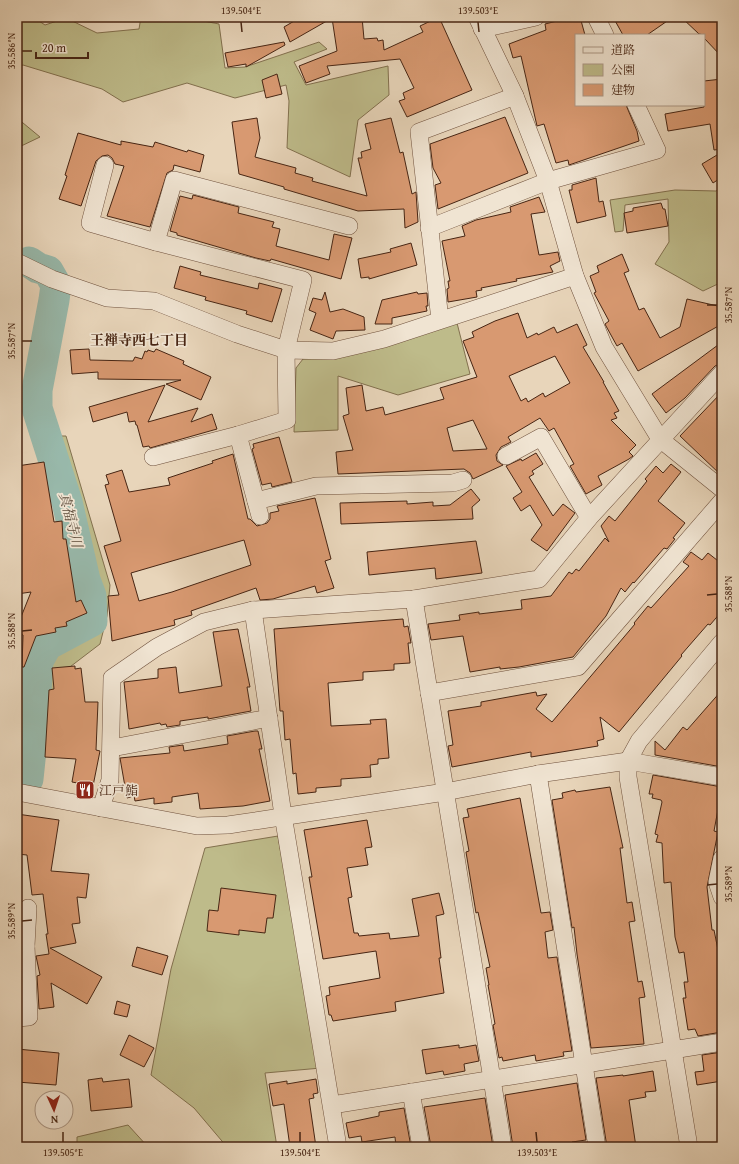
<svg xmlns="http://www.w3.org/2000/svg" width="739" height="1164" font-family="'Gentium Book Plus','Noto Serif JP',serif">
  <style>
    .green { fill: #bebb8a; stroke: #82704e }
    .lines { fill: none; stroke-linecap: round; stroke-linejoin: round }
    .river { stroke: #98b9ab; stroke-width: 31 }
    .building { fill: #d89971; stroke: #472513; fill-rule: evenodd }
    .minor-casing { stroke: #6f513d; stroke-width: 18 }
    .minor { stroke: #f0e4d2; stroke-width: 17 }
    .ticks { fill: none; stroke: #472513; stroke-width: 1.5 }
    .labels { text-anchor: middle; stroke-width: 3.5; stroke-linejoin: round; paint-order: stroke }
    .poi-label { font-size: 13px; fill: #472513; stroke: #f0e4d2; text-anchor: start }
    .neighbourhood-label { font-size: 14px; font-weight: bold; fill: #472513; stroke: #f0e4d2 }
    .water-label { font-size: 14px; font-style: italic; fill: #5b4a39; stroke: #f0e4d2 }
    .neatline { fill: none; stroke: #472513; stroke-width: 1.5 }
    .ticks-label { font-size: 10px; text-anchor: middle; fill: #472513 }
  </style>
  <rect width="100%" height="100%" fill="#e8d5ba"/>
  <filter id="stains"><feTurbulence type="fractalNoise" baseFrequency=".005" numOctaves="4"/><feColorMatrix values="0 0 0 0 .2 0 0 0 0 .09 0 0 0 0 .02 0 0 0 .5 -.17"/></filter>
  <radialGradient id="worn" r=".72"><stop offset=".6" stop-color="#630" stop-opacity="0"/><stop offset="1" stop-color="#630" stop-opacity=".3"/></radialGradient>
  <g class="green">
    <polygon points="17,17 33,17 45,25 66,18 97,33 139,29 141,17 183,17 219,24 225,68 245,67 319,42 327,49 294,62 306,85 388,66 389,95 358,120 350,177 287,148 289,101 286,85 235,98 187,83 123,102 102,89 23,65 17,67"/>
    <polygon points="17,118 40,137 17,148"/>
    <polygon points="722,187 722,263 720,264 722,282 703,291 655,264 669,242 668,199 625,205 623,231 615,232 610,200 675,190 716,191"/>
    <polygon points="457,323 470,374 398,395 338,376 338,430 294,432 296,368 303,359 332,357"/>
    <polygon points="53,436 66,436 110,585 107,616 100,644 62,673 49,714 30,720 41,654 71,641 93,624 96,609"/>
    <polygon points="278,836 321,1068 265,1073 277,1147 227,1147 194,1108 151,1075 171,969 205,848"/>
    <polygon points="128,1125 148,1147 77,1147 77,1137"/>
  </g>
  <g class="lines">
    <polyline class="river" points="28,779 34,721 38,661 47,645 92,621 91,596 85,580 67,502 37,408 37,390 54,300 56,285 48,271 38,268 29,262"/>
  </g>
  <g class="building">
    <polygon points="301,17 362,17 364,39 377,38 378,41 383,40 384,50 423,32 420,26 439,17 472,90 407,117 399,101 405,99 403,93 414,88 400,59 327,66 330,74 306,83 299,66 337,51 332,18 290,42 284,27"/>
    <polygon points="573,17 580,17 585,35 576,35 576,105 626,105 637,131 639,141 569,165 568,160 556,163 544,124 537,126 521,56 513,58 509,44 546,30 545,24"/>
    <polygon points="613,17 673,17 647,35 623,35"/>
    <polygon points="681,17 714,17 722,24 722,57 704,38 704,35 699,34"/>
    <polygon points="284,42 285,45 246,67 246,64 228,67 225,53"/>
    <polygon points="277,74 282,94 266,98 262,80"/>
    <polygon points="722,79 722,149 714,150 710,124 668,131 665,114 704,107 704,81"/>
    <polygon points="505,117 528,173 438,209 435,185 441,183 433,168 430,144"/>
    <polygon points="257,118 260,138 255,157 296,168 295,173 313,178 312,181 367,196 358,158 362,158 361,152 371,149 365,124 391,118 400,153 403,152 412,194 416,192 418,222 405,228 404,209 358,211 284,189 284,187 239,174 232,122"/>
    <polygon points="78,133 121,145 121,141 153,147 155,142 187,152 188,150 204,155 200,172 174,165 173,170 167,173 150,227 107,216 124,166 115,164 112,158 108,155 102,156 96,161 81,206 59,199 67,176 65,175"/>
    <polygon points="722,152 722,177 713,183 702,164"/>
    <polygon points="596,178 599,202 603,201 606,216 577,223 569,190 572,190 572,185"/>
    <polygon points="193,195 239,207 238,213 274,222 272,227 280,229 276,246 329,260 334,234 352,238 341,279 271,259 270,261 256,258 177,235 177,233 170,231 180,196 192,199"/>
    <polygon points="539,197 545,212 531,214 539,255 558,252 560,261 550,266 553,272 516,279 517,281 481,288 482,290 476,291 477,297 448,302 447,289 449,288 448,281 450,281 442,241 465,236 462,226 476,220 511,212 510,207"/>
    <polygon points="661,203 663,209 665,209 668,226 627,233 624,213 633,211 633,208"/>
    <polygon points="411,243 417,265 369,279 369,277 361,278 358,259 391,252 390,249"/>
    <polygon points="622,254 629,271 624,273 639,310 644,308 660,338 680,327 687,299 722,307 722,324 638,371 622,343 617,346 606,326 605,324 609,321 594,293 596,292 590,276 599,272 597,266"/>
    <polygon points="180,266 201,272 200,275 258,289 259,283 282,289 272,322 246,314 247,311 205,300 206,297 174,288"/>
    <polygon points="325,292 330,312 343,309 364,317 365,330 336,331 333,339 310,330 316,313 309,310 313,298 322,300"/>
    <polygon points="417,292 418,294 427,293 428,306 426,306 427,311 392,318 392,324 375,324 382,300"/>
    <path d="M518,313L527,338L537,333L538,335L554,327L557,333L577,324L587,345L583,347L604,382H603L619,411L614,413L617,418L611,420L636,445L629,452L633,456L629,459L598,476L602,485L586,494L570,466L574,464L554,428L549,431L540,418L508,437L511,442L501,447L496,455L497,461L503,465L473,479L470,473L464,469L338,474L336,452L353,450L343,416L349,414L346,388L362,385L366,411L383,407L385,415L444,399L440,388L477,377L463,341L474,337L472,332L495,321ZM555,356L570,383L545,397L543,393L528,402L526,398L521,401L509,376ZM473,420L487,449L453,451L447,428Z"/>
    <polygon points="722,342 722,363 715,366 685,398 666,413 652,394"/>
    <polygon points="89,349 90,360 133,361 135,357 142,359 145,351 147,352 148,350 154,352 156,349 184,361 183,364 211,377 201,400 166,384 181,380 98,379 98,372 72,374 70,350"/>
    <polygon points="165,385 148,422 198,408 191,422 212,414 217,429 150,448 149,446 143,447 137,425 136,425 135,421 129,422 127,412 93,422 89,407"/>
    <polygon points="722,392 722,476 680,436"/>
    <polygon points="279,437 292,482 272,487 271,483 262,485 252,449 254,448 253,444"/>
    <polygon points="536,453 543,464 532,471 534,474 529,477 553,516 563,504 575,513 547,551 531,540 542,525 530,505 521,511 513,498 522,492 506,466 521,459 522,461"/>
    <path d="M233,454L248,519H250L257,526L267,523L270,519V513L279,511L277,506L315,498L331,559L325,561L334,588L317,593L315,586L273,599L260,600L256,588L191,611L192,615L174,620L175,625L112,641L108,596L119,595L104,546L121,541L105,485L109,484L106,475L122,470L129,492L170,485L168,478L213,463L212,461ZM244,540L251,565L172,592L139,601L131,573Z"/>
    <polygon points="44,462 54,522 62,521 63,539 66,539 76,602 81,600 87,613 66,622 67,626 55,628 56,632 36,636 24,667 22,667 23,635 17,633 17,627 31,592 17,594 17,466"/>
    <polygon points="671,464 681,472 658,501 685,523 673,538 675,539 667,549 664,548 634,583 633,582 625,592 621,588 606,616 573,657 519,667 500,669 500,667 470,672 463,636 431,640 428,624 460,620 459,615 479,612 479,614 522,609 521,600 551,596 569,572 572,574 576,569 579,571 605,538 609,542 601,526 609,516 615,521 647,481 645,479 656,466 663,473"/>
    <polygon points="471,489 480,500 472,507 473,519 341,524 340,503 407,501 407,504 433,502 433,506 450,505"/>
    <polygon points="476,541 482,573 436,579 435,568 369,575 367,552"/>
    <polygon points="691,552 702,560 708,553 722,564 722,611 710,625 708,624 681,655 682,656 619,732 600,717 604,739 597,741 598,746 531,757 531,752 452,767 448,746 453,745 448,711 481,706 481,702 536,692 537,696 547,694 536,709 552,722 635,624 634,623 648,606 651,608 689,566 683,562"/>
    <polygon points="403,619 404,627 408,626 411,643 408,643 410,663 394,664 394,670 363,672 363,680 328,683 331,726 371,724 370,720 386,719 389,758 378,759 378,764 370,765 371,777 341,779 341,786 316,788 316,792 298,794 296,773 293,774 290,739 285,740 283,711 280,711 274,629"/>
    <polygon points="238,629 250,687 247,687 251,711 208,719 208,717 180,721 180,725 167,727 166,724 161,725 160,723 129,729 124,682 158,678 158,669 176,667 179,693 222,686 213,632"/>
    <polygon points="75,666 75,669 81,668 85,702 98,702 96,750 100,751 93,786 72,782 76,759 45,757 49,690 54,689 52,668"/>
    <polygon points="722,690 722,767 655,755 655,741 665,750 683,727 687,730"/>
    <polygon points="255,731 258,731 262,749 259,749 270,801 243,806 200,809 198,793 172,797 172,802 154,804 154,798 135,801 134,796 127,798 120,758 170,753 169,747 183,745 184,751 228,744 227,736"/>
    <polygon points="653,775 722,787 722,804 719,804 714,831 718,832 707,887 712,930 714,930 722,970 722,1032 698,1036 695,1029 688,1030 683,998 686,998 684,982 688,982 684,952 679,953 675,937 671,882 664,883 662,843 656,842 658,835 655,834 662,802 661,800 652,798 653,794 649,794"/>
    <polygon points="610,787 623,848 620,848 627,903 632,902 635,921 629,922 638,982 642,981 645,997 639,998 644,1044 591,1048 577,954 574,927 572,928 552,800 563,798 562,793 575,790 576,792"/>
    <polygon points="520,798 541,913 550,912 553,930 545,932 548,958 557,957 572,1051 563,1052 564,1056 536,1061 535,1055 503,1061 502,1057 499,1058 493,1025 495,1024 488,985 489,985 486,968 490,967 478,912 476,913 466,852 469,851 463,818 469,817 467,809"/>
    <polygon points="17,814 59,820 51,871 89,874 86,898 77,897 80,923 72,924 76,943 50,948 102,977 87,1004 51,983 54,1007 39,1009 37,976 40,975 36,956 49,954 46,934 48,934 43,894 32,895 27,855 17,854"/>
    <polygon points="367,820 372,847 365,848 368,865 347,868 352,897 348,898 354,933 358,933 359,936 389,933 390,939 419,936 412,899 439,893 444,914 436,916 441,958 439,958 444,993 395,1002 396,1011 333,1021 331,1015 329,1015 326,996 330,995 329,987 380,978 376,951 323,959 309,877 312,877 304,830"/>
    <polygon points="221,888 276,895 273,918 267,918 265,933 239,930 239,935 207,931 209,910 218,911"/>
    <polygon points="137,947 168,956 162,975 132,966"/>
    <polygon points="117,1001 130,1005 127,1017 114,1014"/>
    <polygon points="129,1035 154,1048 144,1067 120,1055"/>
    <polygon points="459,1045 459,1048 476,1045 479,1061 464,1064 465,1071 444,1075 443,1071 426,1074 422,1050"/>
    <polygon points="17,1049 59,1053 56,1085 17,1082"/>
    <polygon points="722,1052 722,1081 697,1085 695,1072 704,1071 702,1055"/>
    <polygon points="653,1071 656,1091 645,1092 646,1097 629,1100 636,1147 607,1147 596,1078 623,1075 623,1076"/>
    <polygon points="102,1078 103,1082 129,1079 132,1107 91,1111 88,1080"/>
    <polygon points="316,1079 318,1093 313,1094 314,1098 309,1099 316,1147 290,1147 284,1104 273,1106 269,1084 287,1081 287,1084"/>
    <polygon points="577,1083 586,1140 572,1142 573,1147 513,1147 505,1095"/>
    <polygon points="485,1098 493,1147 431,1147 424,1107"/>
    <polygon points="404,1108 411,1147 396,1147 395,1137 362,1142 361,1136 349,1138 346,1123 379,1116 379,1112"/>
  </g>
  <g class="lines">
    <g class="minor-casing">
      <g id="minor">
        <polyline points="477,17 515,96 548,181 575,276 604,347 660,439 722,489"/>
        <polyline points="596,17 605,35"/>
        <polyline points="482,29 536,17"/>
        <polyline points="105,165 90,223 156,242"/>
        <polyline points="429,228 548,181 657,150 636,105"/>
        <polyline points="17,262 52,279 107,298 154,301 237,334 286,350 333,351 384,339 575,276"/>
        <polyline points="440,320 419,132 515,96"/>
        <polyline points="238,435 260,516"/>
        <polyline points="506,456 541,437 589,518"/>
        <polyline points="153,457 238,435 287,420 286,350 303,280 156,242 174,180 349,226"/>
        <polyline points="256,501 316,486 453,483 463,480"/>
        <polyline points="414,599 503,1147"/>
        <polyline points="253,610 283,815 338,1147"/>
        <polyline points="429,693 578,667 722,501"/>
        <polyline points="112,748 269,718"/>
        <polyline points="538,774 597,1147"/>
        <polyline points="17,792 197,826 228,825 445,792 538,774 628,761 722,777"/>
        <polyline points="101,808 110,780 112,678 157,647 204,622 253,610 414,599 539,579 589,518 722,373"/>
        <polyline points="722,858 717,882 722,897"/>
        <polyline points="17,946 26,946 29,1017 17,1018"/>
        <polyline points="26,946 28,908"/>
        <polyline points="411,1092 421,1147"/>
        <polyline points="332,1105 722,1042"/>
        <polyline points="689,1147 628,777 628,761 639,741 722,642"/>
      </g>
    </g>
    <use href="#minor" class="minor"/>
  </g>
  <path class="ticks" d="M241,22L242,32M478,22L479,32M22,51H32M707,305H717M22,341H32M707,595L717,594M22,631L32,630M707,885L717,884M22,921L32,920M63,1132V1142M300,1132V1142M536,1132L537,1142"/>
  <defs>
    <g id="restaurant-square" transform="scale(1)"><rect x="-9" y="-9" width="18" height="18" rx="4" fill="#8f2418" stroke="#f0e4d2"/><path d="M-5-6h1v4h1v-4h1v4h1v-4h1v5L-1.5 .5V6h-2V.5L-5-1ZM5-6V6H3V1.5H1.5Q1.5-4 5-6Z" fill="#fff"/></g>
  </defs>
  <g fill-rule="evenodd">
    <use href="#restaurant-square" x="85" y="790"/>
  </g>
  <g class="labels">
    <g class="poi-label">
      <text x="99" y="795">江戸鮨</text>
    </g>
    <g class="neighbourhood-label">
      <text x="139" y="345">王禅寺西七丁目</text>
    </g>
    <g class="water-label">
      <text transform="translate(71 520) rotate(76)" y="5">真福寺川</text>
    </g>
  </g>
  <rect width="739" height="1164" fill="none" stroke="#e8d5ba" stroke-width="44"/>
  <rect x="575" y="34" width="130" height="72" fill="#f0e4d2" stroke="#ac9886"/>
  <rect x="583" y="47" width="20" height="6" fill="#f0e4d2" stroke="#ac9886"/>
  <text x="611" y="54" font-size="12" fill="#472513">道路</text>
  <rect x="583" y="64" width="20" height="12" fill="#bebb8a" stroke="#ac9886"/>
  <text x="611" y="74" font-size="12" fill="#472513">公園</text>
  <rect x="583" y="84" width="20" height="12" fill="#d89971" stroke="#ac9886"/>
  <text x="611" y="94" font-size="12" fill="#472513">建物</text>
  <g transform="translate(54 1110) rotate(177)"><circle r="19" fill="#f0e4d2" stroke="#ac9886"/>
  <path d="M0-3L7 15L0 10L-7 15Z" fill="#8f2418"/>
  <text y="-6" font-size="11" font-weight="bold" text-anchor="middle" fill="#472513">N</text>
  </g>
  <path d="M36 52v6h52v-6" fill="none" stroke="#472513" stroke-width="2"/>
  <text x="42" y="52" font-size="12" fill="#472513" stroke="#f0e4d2" stroke-width="3" paint-order="stroke">20 m</text>
  <rect x="22" y="22" width="695" height="1120" class="neatline"/>
  <g class="ticks-label">
    <text x="241" y="14">139.504°E</text>
    <text x="478" y="14">139.503°E</text>
    <text transform="translate(11 51) rotate(-90)" y="4">35.586°N</text>
    <text transform="translate(728 305) rotate(-90)" y="4">35.587°N</text>
    <text transform="translate(11 341) rotate(-90)" y="4">35.587°N</text>
    <text transform="translate(728 594) rotate(-90)" y="4">35.588°N</text>
    <text transform="translate(11 631) rotate(-90)" y="4">35.588°N</text>
    <text transform="translate(728 884) rotate(-90)" y="4">35.589°N</text>
    <text transform="translate(11 921) rotate(-90)" y="4">35.589°N</text>
    <text x="63" y="1156">139.505°E</text>
    <text x="300" y="1156">139.504°E</text>
    <text x="537" y="1156">139.503°E</text>
  </g>
  <rect width="100%" height="100%" filter="url(#stains)"/>
  <rect width="100%" height="100%" fill="url(#worn)"/>
</svg>
